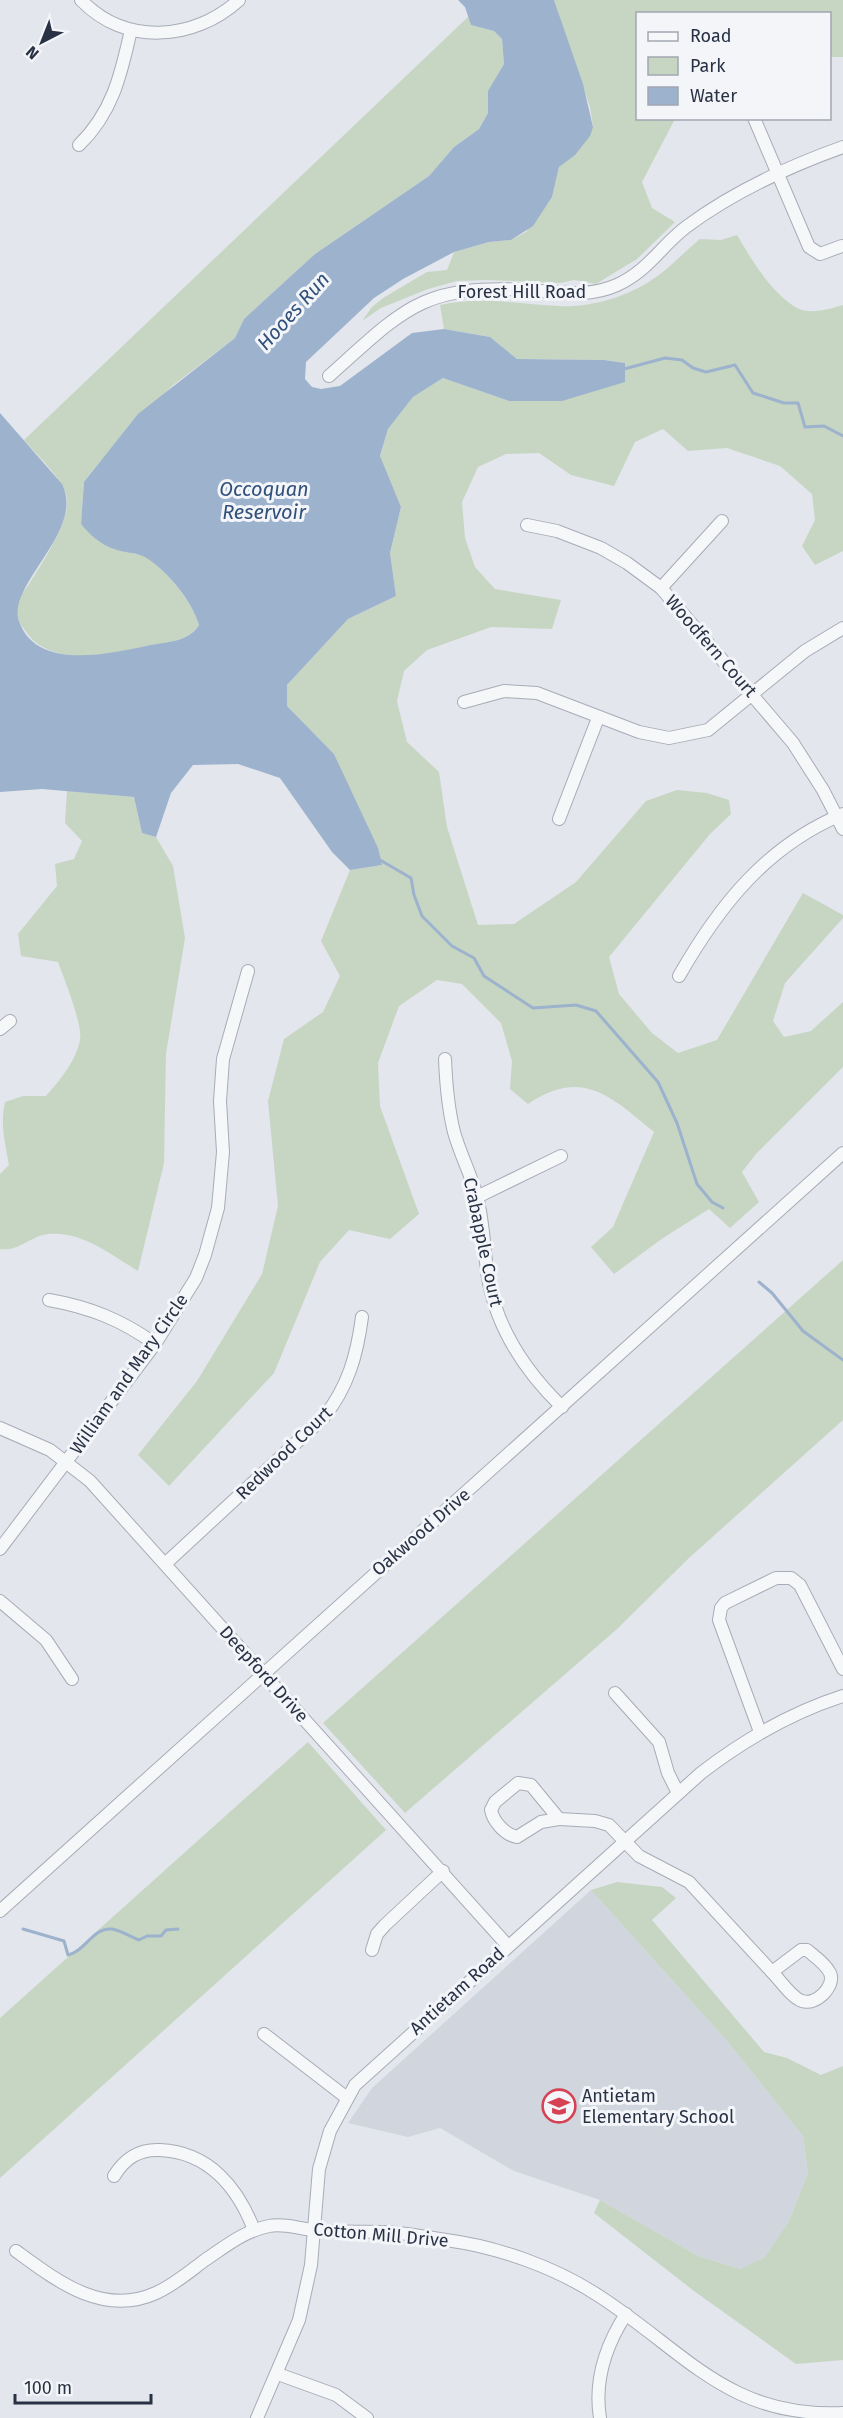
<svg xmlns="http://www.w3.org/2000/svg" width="843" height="2418" font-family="'Fira Sans',sans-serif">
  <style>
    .built { fill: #d0d5de }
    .green { fill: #c7d6c3 }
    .water { fill: #9cb2cd }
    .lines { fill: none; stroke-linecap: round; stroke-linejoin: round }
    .stream { stroke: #9cb2cd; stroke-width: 3 }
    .minor-casing { stroke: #a7acb7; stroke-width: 14 }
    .minor { stroke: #f6f7f9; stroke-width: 12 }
    .labels { text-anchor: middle; stroke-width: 6; stroke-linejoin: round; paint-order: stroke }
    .street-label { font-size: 18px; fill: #293245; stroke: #f3f5f9 }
    .poi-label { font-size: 18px; fill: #293245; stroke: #f3f5f9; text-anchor: start }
    .water-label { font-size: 20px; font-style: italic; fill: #31507b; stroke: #f3f5f9 }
  </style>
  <rect width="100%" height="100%" fill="#e3e6ec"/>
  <polygon class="built" points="591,1890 728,2042 803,2136 808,2173 789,2221 765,2257 740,2269 698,2256 600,2200 514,2171 440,2128 408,2137 348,2123 372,2088"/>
  <g class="green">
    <polygon points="554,0 843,0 843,57 830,57 830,14 638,14 638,118 675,119 642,182 652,208 675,222 637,259 596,284 574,280 560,283 487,280 457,281 428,289 381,308 362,321 372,307 383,298 427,272 447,270 454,252 489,242 511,240 526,232 552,197 559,167 593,127 590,107"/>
    <path d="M469,16L471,25L494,31L502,39L504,64L489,91L488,113L479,129L454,147L429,176L315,254L244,319L235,338L172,386L109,451L84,482L81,524C97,533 113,545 130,552C135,554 140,554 144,556C165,567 193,603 199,625C187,644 157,643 137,648C101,657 47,666 24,629C19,623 15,612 17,604C18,597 25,590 29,584C42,563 70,522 67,498C66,482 35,453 24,440Z"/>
    <path d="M737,235C752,260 770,292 797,308C810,315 830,309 843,305V551L815,565L802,546L815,520L812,494L780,466L727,448L688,451L663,429L635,442L614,486L571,475L539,453L506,454L478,467L462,502L465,538L475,567L495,589L561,600L552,629L491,627L427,650L404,671L397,701L407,742L439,772L447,827L478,925L514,924L576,882L646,801L677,790L707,793L729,800L731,814L710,834L609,957L619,994L652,1033L678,1053L717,1040L803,893L843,915V918L785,983L773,1021L784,1037L811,1031L843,1002V1067L756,1154L742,1172L759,1202L730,1228L709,1209L663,1238L614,1274L591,1247L613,1227L654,1132C611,1097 583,1067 528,1104L510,1089L512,1061L501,1023L462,984L437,980L399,1006L378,1063L380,1106L419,1214L390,1239L349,1230L320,1262L274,1373L169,1486L138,1455L197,1381L262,1274L278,1206L268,1101L284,1039L323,1012L340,976L321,941L350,870L382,865L334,754L287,706V685L348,619L396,596L390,553L401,507L380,457L388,429L413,397L443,378L509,401L625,382V363L604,360L517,359L490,337L444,329L440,305C481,296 518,304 559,306C588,308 622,298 647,283C666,272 683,253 700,239L721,240Z"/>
    <path d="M67,791L134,797L142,833L156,837L173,866L185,938L166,1054L164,1163L138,1271C110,1254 82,1231 48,1234C30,1236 19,1252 0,1249V1174L9,1165C5,1143 0,1124 5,1102L23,1096H46C60,1080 76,1061 80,1040C83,1025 64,978 58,962L21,956L18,934L57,886L55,864L74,859L82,841L65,823Z"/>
    <polygon points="843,1260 843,1420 689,1558 616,1630 405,1813 323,1723"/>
    <polygon points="308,1742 386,1830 0,2178 0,2018"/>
    <polygon points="617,1882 662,1887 676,1898 652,1920 764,2052 787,2058 821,2075 843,2066 843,2360 796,2364 694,2291 594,2213 600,2200 698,2256 740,2269 765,2257 789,2221 808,2173 803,2136 728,2042 591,1890"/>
  </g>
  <path class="water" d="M458,0H554L583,84L593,127L590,136L575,155L559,167L552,197L533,226L511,240L489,242L454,252L403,279L374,298L306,362L305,379L312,387L321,389L340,386L412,333L444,329L490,337L517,359L604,360L625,363V382L562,401H509L443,378L413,397L388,429L380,456L401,507L390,553L396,596L348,619L287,685V706L334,754L378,848L382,865L350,870L332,852L280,778L238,764L193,765L171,793L156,837L142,833L134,797L42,789L0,792V413L62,484C86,531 6,585 19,621C36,671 108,654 146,646C164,642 188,643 199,625C192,601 167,570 145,557C136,552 124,553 114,549C100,544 90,535 81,524L84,482L138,414L235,338L244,319L315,254L429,176L454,147L479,129L488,113V91L504,64L502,39L494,31L471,25L465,7Z"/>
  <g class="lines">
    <g class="stream">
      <polyline points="624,369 665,358 682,360 693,368 706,372 735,365 753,393 784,403 798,403 805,427 824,426 843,436"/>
      <polyline points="380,860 411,878 414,895 422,916 452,946 474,958 484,976 533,1008 576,1005 596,1011 658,1082 677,1123 697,1184 712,1202 723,1208"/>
      <polyline points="759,1282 772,1293 803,1331 843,1360"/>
      <path d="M23,1929L64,1941L68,1955C86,1951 93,1927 112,1929C120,1930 131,1937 139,1940L147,1936H161L166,1930L178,1929"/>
    </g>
    <g class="minor-casing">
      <g id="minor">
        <path d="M81,0C125,46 194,41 239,0"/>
        <polyline points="754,118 809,247 820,254 842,246"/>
        <path d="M79,145C113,112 121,74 131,30"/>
        <path d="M329,376C404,309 422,284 528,290C559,292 588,298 617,285C648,271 661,246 686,227C733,192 787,167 843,147"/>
        <polyline points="527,525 557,531 601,548 627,563 661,588 793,743 823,790 843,829"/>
        <polyline points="661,588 722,521"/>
        <polyline points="464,702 504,691 537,693 639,732 669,738 708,730 805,651 843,628"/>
        <polyline points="559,819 598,718"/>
        <path d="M679,976C719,906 766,846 843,814"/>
        <polyline points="0,1029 10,1021"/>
        <path d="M445,1059C446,1084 448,1108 454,1132C460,1154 471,1174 477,1197C484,1224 484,1251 488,1278C497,1329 525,1371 562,1407"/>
        <polyline points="477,1197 561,1156"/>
        <path d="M49,1300C89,1307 122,1320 155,1344"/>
        <polyline points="0,1428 50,1450 90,1481 508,1946"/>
        <polyline points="0,1549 155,1344 196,1278 205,1255 218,1208 223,1152 220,1101 223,1059 248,971"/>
        <path d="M165,1564L324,1417C348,1387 357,1355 362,1317"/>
        <polyline points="0,1601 46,1640 72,1679"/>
        <polyline points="615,1693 659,1742 668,1773 678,1793"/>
        <polyline points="760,1732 719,1620 721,1608 725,1603 776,1578 791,1578 800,1585 843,1669"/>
        <path d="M518,1783L531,1785L559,1819L541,1822L517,1837C505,1835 493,1821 491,1810L495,1802Z"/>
        <polyline points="559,1819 595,1821 609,1825 639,1856 689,1882 772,1972"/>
        <polyline points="0,1911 843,1153"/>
        <polyline points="372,1950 377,1934 385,1925 443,1871"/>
        <path d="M801,1950H807C814,1956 826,1964 830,1973C836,1986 816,2006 802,2001C792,1998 780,1980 772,1972Z"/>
        <polyline points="264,2034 347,2098"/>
        <path d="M114,2176C125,2158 139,2149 160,2150C209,2152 238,2188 254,2230"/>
        <path d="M16,2251C57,2281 103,2317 156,2293C174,2285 189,2272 205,2260C226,2246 244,2231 269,2226C285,2223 299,2229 314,2230C338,2233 363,2231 387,2232C407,2233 426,2237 446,2240C498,2247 555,2267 599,2296C686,2352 728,2418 843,2413"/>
        <polyline points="278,2374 336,2395 367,2418"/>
        <path d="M257,2418L299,2320L311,2265L319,2169L330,2131L355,2085L701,1773C744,1740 790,1713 843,1696"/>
        <path d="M600,2418C594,2381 606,2345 626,2314"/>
      </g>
    </g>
    <use href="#minor" class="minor"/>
  </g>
  <defs>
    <g id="school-ring" transform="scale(1.725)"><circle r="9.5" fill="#f3f5f9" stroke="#d64254" stroke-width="1.5"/><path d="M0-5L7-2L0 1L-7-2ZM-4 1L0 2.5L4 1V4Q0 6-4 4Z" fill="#d64254"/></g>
  </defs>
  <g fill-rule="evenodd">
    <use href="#school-ring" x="559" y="2106"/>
  </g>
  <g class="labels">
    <g class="street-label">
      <text x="522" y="298">Forest Hill Road</text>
      <text transform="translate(711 646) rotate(49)" y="6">Woodfern Court</text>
      <text transform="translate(483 1242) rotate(78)" y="6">Crabapple Court</text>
      <text transform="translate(129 1374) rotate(-55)" y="6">William and Mary Circle</text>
      <text transform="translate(284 1453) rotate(-44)" y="6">Redwood Court</text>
      <text transform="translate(421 1532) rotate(-41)" y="6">Oakwood Drive</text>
      <text transform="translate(264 1674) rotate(48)" y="6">Deepford Drive</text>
      <text transform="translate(457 1991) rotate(-42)" y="6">Antietam Road</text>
      <text transform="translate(381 2235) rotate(5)" y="6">Cotton Mill Drive</text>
    </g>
    <g class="poi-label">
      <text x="582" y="2102">Antietam<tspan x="582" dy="21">Elementary School</tspan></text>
    </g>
    <g class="water-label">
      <text transform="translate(293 311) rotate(-48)" y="7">Hooes Run</text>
      <text x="264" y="496">Occoquan<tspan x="264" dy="23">Reservoir</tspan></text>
    </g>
  </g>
  <rect x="636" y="12" width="195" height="108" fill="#f3f5f9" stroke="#a2a7b1" stroke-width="1.5"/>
  <rect x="648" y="32" width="30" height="9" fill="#f6f7f9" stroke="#a2a7b1" stroke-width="1.5"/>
  <text x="690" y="42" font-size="18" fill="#293245">Road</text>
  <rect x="648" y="57" width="30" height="18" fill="#c7d6c3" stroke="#a2a7b1" stroke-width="1.5"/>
  <text x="690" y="72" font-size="18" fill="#293245">Park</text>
  <rect x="648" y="87" width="30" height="18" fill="#9cb2cd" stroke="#a2a7b1" stroke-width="1.5"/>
  <text x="690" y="102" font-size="18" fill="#293245">Water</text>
  <g transform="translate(42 42) rotate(222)" stroke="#f3f5f9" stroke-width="4.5" paint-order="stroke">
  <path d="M0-4.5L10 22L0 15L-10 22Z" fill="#293245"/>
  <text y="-9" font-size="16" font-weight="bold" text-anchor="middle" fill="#293245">N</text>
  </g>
  <path d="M15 2394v9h136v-9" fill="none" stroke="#293245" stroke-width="3"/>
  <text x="24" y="2394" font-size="18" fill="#293245" stroke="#f3f5f9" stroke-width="4.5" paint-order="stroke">100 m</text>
</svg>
